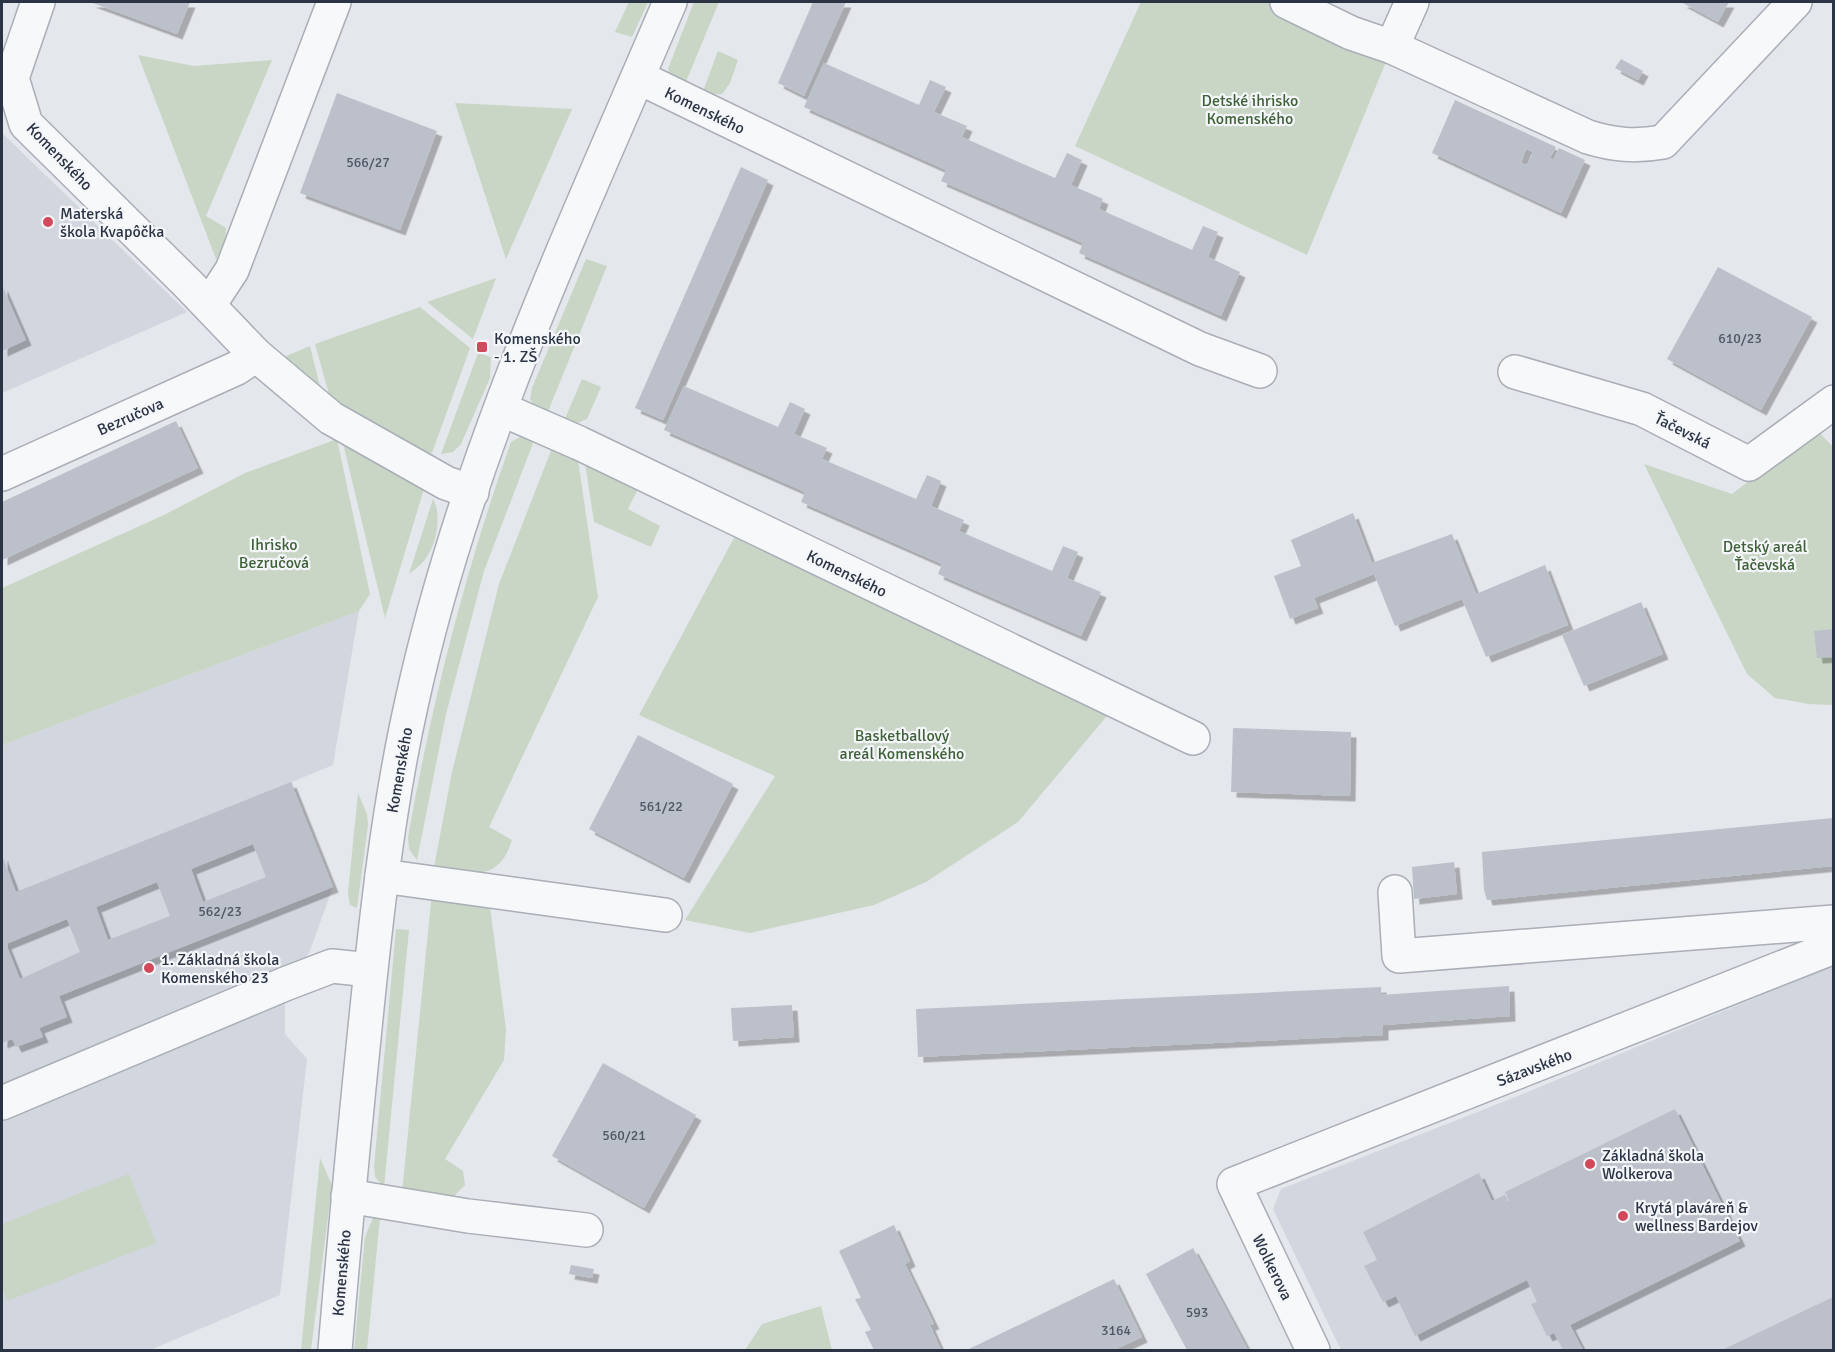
<svg xmlns="http://www.w3.org/2000/svg" width="1835" height="1352" font-family="Signika,sans-serif">
  <style>
    .built { fill: #d2d6de }
    .green { fill: #c9d6c5 }
    .building { fill: #bbc0ca; fill-rule: evenodd; filter: url(#shadow) }
    .lines { fill: none; stroke-linecap: round; stroke-linejoin: round }
    .minor-casing { stroke: #a9aeb7; stroke-width: 36 }
    .minor { stroke: #f7f8fa; stroke-width: 33 }
    .poi-dot { fill: #d1495b; stroke: #f4f6f9; stroke-width: 2 }
    .labels { text-anchor: middle; stroke-width: 4.5; stroke-linejoin: round; paint-order: stroke }
    .number-label { font-size: 14px; fill: #4f5766 }
    .park-label { font-size: 16px; fill: #3f6138; stroke: #f4f6f9 }
    .street-label { font-size: 16px; fill: #2b3445; stroke: #f4f6f9 }
    .poi-label { font-size: 16px; fill: #2b3445; stroke: #f4f6f9; text-anchor: start }
  </style>
  <defs>
    <filter id="shadow"><feDropShadow dx="5.5" dy="5.5" stdDeviation="0" flood-color="#0004"/></filter>
  </defs>
  <rect width="100%" height="100%" fill="#e4e7ec"/>
  <g class="built">
    <polygon points="2,133 187,312 2,393"/>
    <polygon points="359,611 333,765 292,782 333,887 309,953 285,984 285,1034 307,1059 280,1295 150,1350 2,1350 2,745"/>
    <polygon points="1833,966 1833,1350 1341,1350 1273,1209 1281,1189 1513,1098"/>
  </g>
  <g class="green">
    <polygon points="629,2 648,2 632,37 615,32"/>
    <polygon points="694,2 719,2 685,84 672,79 668,69"/>
    <polygon points="1141,2 1295,2 1392,47 1307,255 1075,146"/>
    <polygon points="718,51 738,60 730,83 722,94 702,94"/>
    <polygon points="138,55 194,66 272,60 206,216 226,228 225,243 216,259"/>
    <polygon points="455,103 572,109 506,259"/>
    <polygon points="586,259 607,266 547,414 538,411 530,399 532,388"/>
    <polygon points="496,278 473,339 427,302"/>
    <polygon points="420,307 470,348 432,453 420,452 331,401 315,344"/>
    <polygon points="310,346 321,391 284,357"/>
    <polygon points="478,353 491,357 490,378 461,444 453,452 441,454"/>
    <polygon points="582,379 601,387 587,419 575,424 564,421"/>
    <polygon points="1817,430 1833,447 1833,705 1809,704 1775,698 1747,674 1644,464 1732,494"/>
    <path d="M522,436L535,438L484,571L446,714L417,860L409,849L408,837C432,702 465,571 511,442Z"/>
    <polygon points="337,439 370,594 359,611 2,745 2,588 164,515 245,473"/>
    <polygon points="342,439 424,489 385,618"/>
    <path d="M554,443L577,453L598,597L489,827L512,840C498,884 471,873 434,867L452,772L499,584Z"/>
    <polygon points="584,456 640,485 628,509 660,526 651,547 594,522"/>
    <path d="M433,499C442,515 437,542 426,558C422,564 415,569 409,574Z"/>
    <polygon points="742,523 1117,704 1018,822 926,882 874,905 750,933 685,920 775,776 639,715"/>
    <polygon points="358,793 367,814 368,825 357,908 350,905 348,893"/>
    <polygon points="432,893 490,907 506,1029 504,1060 445,1159 463,1171 465,1185 453,1197 402,1193"/>
    <polygon points="396,929 409,930 384,1187 375,1177 374,1167"/>
    <polygon points="320,1158 332,1185 311,1350 301,1350"/>
    <polygon points="129,1174 156,1243 7,1301 2,1286 2,1224"/>
    <polygon points="373,1218 380,1218 367,1350 354,1350 365,1237"/>
    <polygon points="821,1306 832,1350 745,1350 762,1324"/>
  </g>
  <g class="building">
    <polygon points="90,2 190,2 177,34"/>
    <polygon points="813,2 846,2 804,96 778,83"/>
    <polygon points="1681,2 1729,2 1718,22"/>
    <polygon points="1621,59 1643,71 1638,80 1615,68"/>
    <polygon points="824,63 919,105 930,80 946,87 934,112 967,126 962,137 1055,178 1067,153 1082,160 1071,185 1103,199 1099,209 1192,250 1203,226 1218,232 1208,257 1240,272 1221,316 1079,253 1083,243 941,181 946,170 804,107"/>
    <polygon points="337,93 437,131 400,230 300,193"/>
    <path d="M1455,100L1556,147L1550,158L1553,160L1559,148L1585,160L1561,213L1432,153ZM1526,149L1533,152L1527,165L1521,163Z"/>
    <polygon points="741,167 768,180 663,420 635,408"/>
    <polygon points="1718,267 1812,317 1761,410 1667,359"/>
    <polygon points="2,285 26,340 2,351"/>
    <polygon points="684,386 778,427 790,402 805,409 794,434 827,448 822,459 916,499 927,475 941,481 931,506 964,520 959,531 1052,571 1063,546 1078,552 1067,578 1101,592 1081,636 938,574 942,564 801,502 805,492 664,430"/>
    <polygon points="176,421 198,468 2,560 2,502"/>
    <polygon points="1353,513 1372,563 1452,534 1476,594 1545,565 1568,625 1486,657 1462,599 1395,626 1374,574 1314,598 1318,608 1290,619 1274,576 1301,566 1291,540"/>
    <polygon points="1641,602 1663,654 1584,686 1562,635"/>
    <polygon points="1833,629 1833,657 1817,658 1814,631"/>
    <polygon points="1233,728 1351,732 1350,796 1231,792"/>
    <polygon points="638,735 733,784 684,878 589,829"/>
    <path d="M291,782L333,887L59,996L67,1017L39,1028L43,1037L16,1047L12,1039L2,1043V855L16,892ZM253,844L266,877L203,902L191,869ZM157,882L170,916L108,940L96,907ZM67,919L80,952L20,979L6,944Z"/>
    <polygon points="1833,818 1833,866 1487,900 1484,890 1482,852"/>
    <polygon points="1454,862 1457,894 1414,899 1412,867"/>
    <polygon points="1509,986 1510,1016 1383,1025 1383,1035 918,1057 916,1009 1381,987 1381,995"/>
    <polygon points="792,1005 794,1037 733,1041 731,1008"/>
    <polygon points="603,1063 696,1115 644,1208 552,1156"/>
    <polygon points="1675,1109 1740,1241 1570,1325 1583,1350 1563,1350 1554,1333 1547,1336 1531,1304 1537,1302 1527,1280 1415,1336 1396,1296 1383,1302 1364,1266 1377,1260 1363,1232 1479,1173 1492,1201 1505,1195 1516,1216 1505,1192"/>
    <polygon points="894,1225 910,1261 905,1264 934,1324 930,1325 941,1350 874,1350 865,1332 871,1330 855,1299 861,1298 839,1251"/>
    <polygon points="1193,1248 1248,1350 1187,1350 1146,1274"/>
    <polygon points="571,1265 594,1269 592,1278 569,1274"/>
    <polygon points="1114,1279 1142,1337 1114,1350 967,1350"/>
    <polygon points="1833,1297 1833,1350 1722,1350"/>
  </g>
  <g class="lines">
    <g class="minor-casing">
      <g id="minor">
        <polyline points="38,2 12,78 26,124 188,284 256,355 331,418 446,483 472,492"/>
        <path d="M1287,2L1351,33L1392,47L1588,137C1614,145 1635,147 1663,142L1795,2"/>
        <polyline points="1392,47 1412,2"/>
        <polyline points="638,77 1200,349 1260,371"/>
        <polyline points="209,305 232,270 334,2"/>
        <polyline points="1515,372 1642,409 1749,464 1834,402"/>
        <polyline points="501,409 579,443 1193,738"/>
        <polyline points="2,474 237,368 256,355"/>
        <polyline points="382,876 665,915"/>
        <polyline points="1395,892 1399,956 1834,922"/>
        <polyline points="2,1103 285,984 332,966 370,970"/>
        <polyline points="348,1196 468,1216 586,1230"/>
        <path d="M335,1350C344,1243 354,1135 365,1028C376,918 388,808 412,701C465,458 573,229 670,2"/>
        <polyline points="1313,1350 1234,1184 1834,947"/>
      </g>
    </g>
    <use href="#minor" class="minor"/>
  </g>
  <g class="poi-dot">
    <circle cx="48" cy="222" r="6"/>
    <rect x="476" y="341" width="12" height="12" rx="3"/>
    <circle cx="149" cy="968" r="6"/>
    <circle cx="1590" cy="1164" r="6"/>
    <circle cx="1623" cy="1216" r="6"/>
  </g>
  <g class="labels">
    <g class="number-label">
      <text x="368" y="167">566/27</text>
      <text x="1740" y="343">610/23</text>
      <text x="661" y="811">561/22</text>
      <text x="220" y="916">562/23</text>
      <text x="624" y="1140">560/21</text>
      <text x="1197" y="1317">593</text>
      <text x="1116" y="1335">3164</text>
    </g>
    <g class="park-label">
      <text x="1250" y="106">Detské ihrisko<tspan x="1250" dy="18">Komenského</tspan></text>
      <text x="274" y="550">Ihrisko<tspan x="274" dy="18">Bezručová</tspan></text>
      <text x="1765" y="552">Detský areál<tspan x="1765" dy="18">Ťačevská</tspan></text>
      <text x="902" y="741">Basketballový<tspan x="902" dy="18">areál Komenského</tspan></text>
    </g>
    <g class="street-label">
      <text transform="translate(705 110) rotate(26)" y="6">Komenského</text>
      <text transform="translate(60 156) rotate(46)" y="6">Komenského</text>
      <text transform="translate(130 416) rotate(-24)" y="6">Bezručova</text>
      <text transform="translate(1683 430) rotate(27)" y="6">Ťačevská</text>
      <text transform="translate(847 573) rotate(26)" y="6">Komenského</text>
      <text transform="translate(399 770) rotate(-80)" y="6">Komenského</text>
      <text transform="translate(1534 1067) rotate(-21)" y="6">Sázavského</text>
      <text transform="translate(1273 1267) rotate(64)" y="6">Wolkerova</text>
      <text transform="translate(341 1273) rotate(-85)" y="6">Komenského</text>
    </g>
    <g class="poi-label">
      <text x="60" y="219">Materská<tspan x="60" dy="18">škola Kvapôčka</tspan></text>
      <text x="494" y="344">Komenského<tspan x="494" dy="18">- 1. ZŠ</tspan></text>
      <text x="161" y="965">1. Základná škola<tspan x="161" dy="18">Komenského 23</tspan></text>
      <text x="1602" y="1161">Základná škola<tspan x="1602" dy="18">Wolkerova</tspan></text>
      <text x="1635" y="1213">Krytá plaváreň &amp;<tspan x="1635" dy="18">wellness Bardejov</tspan></text>
    </g>
  </g>
  <rect width="1835" height="1352" fill="none" stroke="#2b3445" stroke-width="6"/>
</svg>
